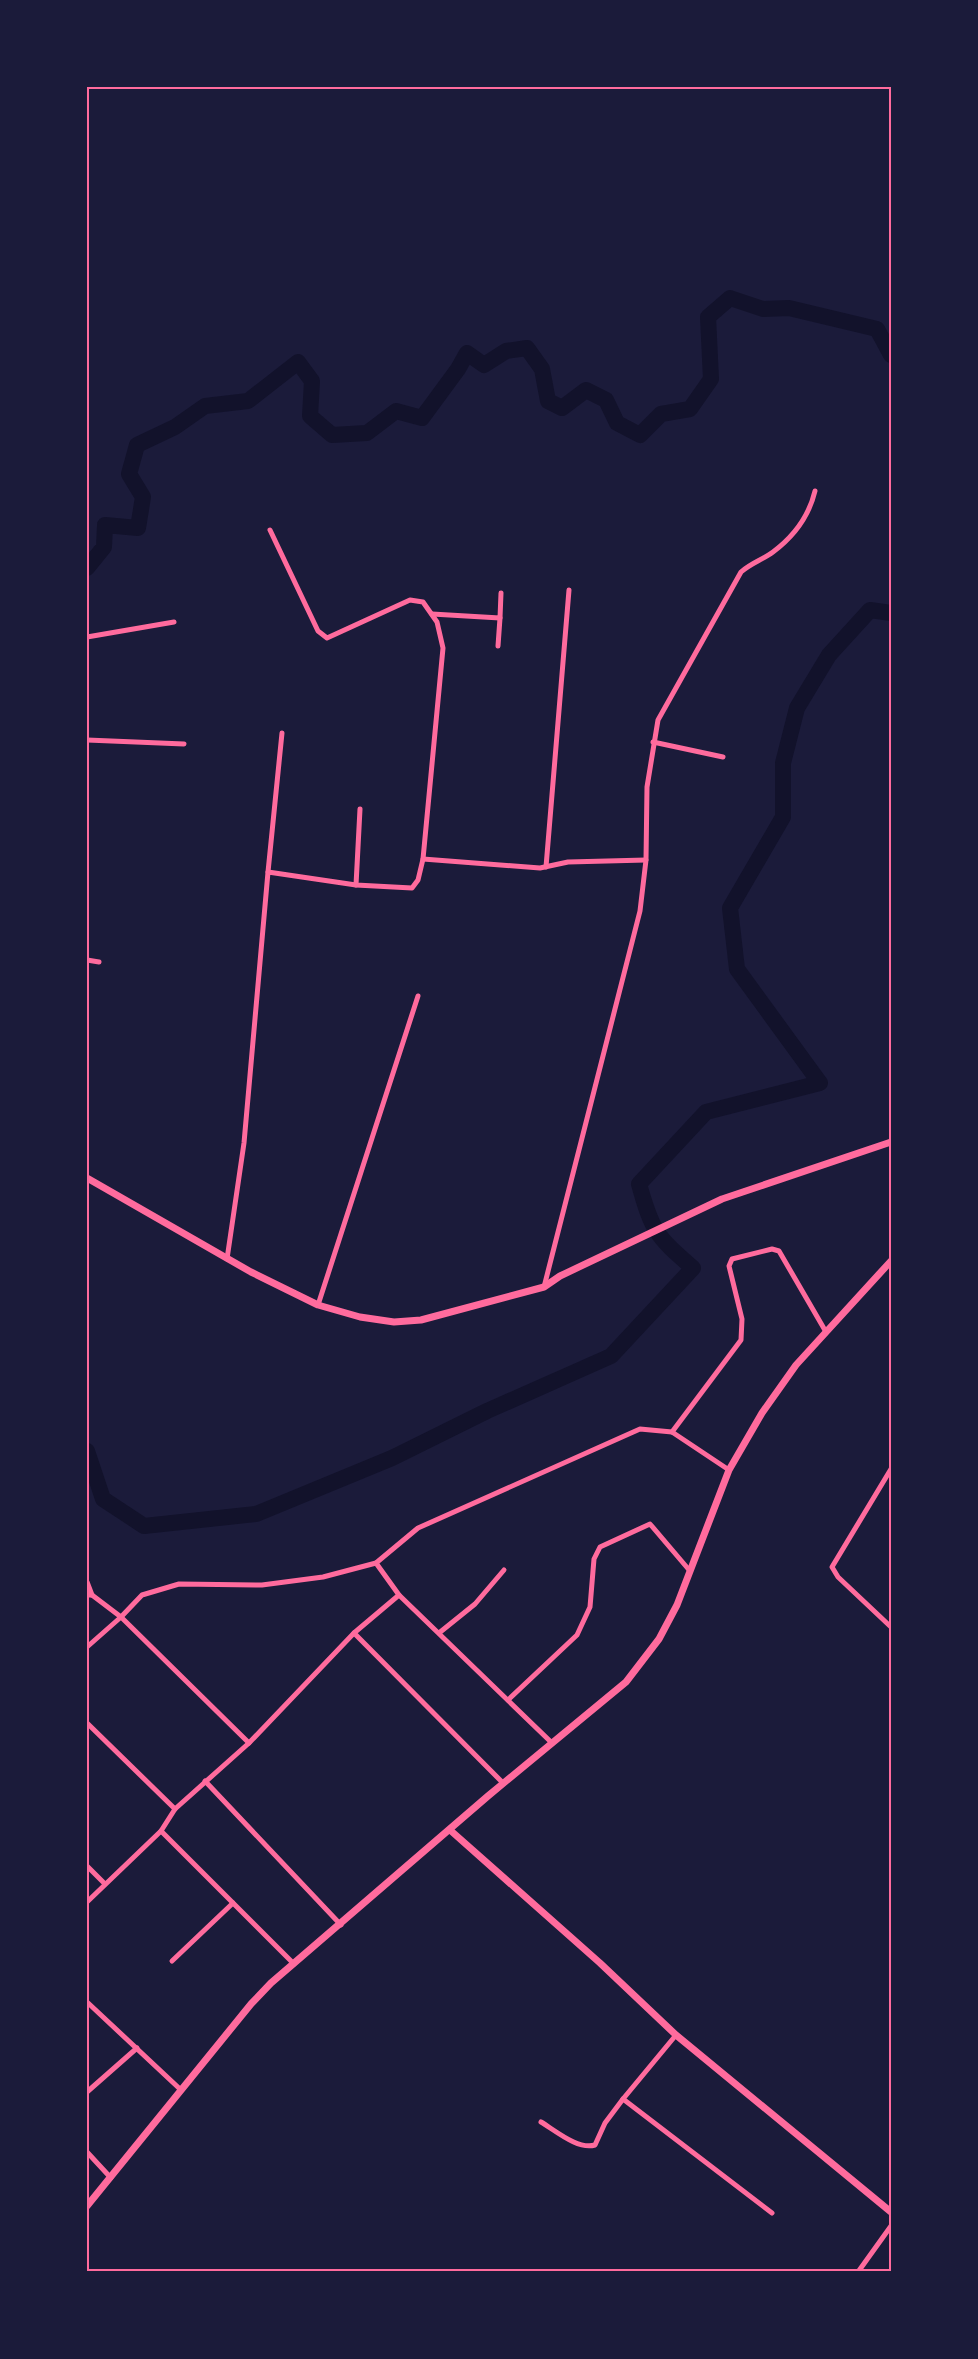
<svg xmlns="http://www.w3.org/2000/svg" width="978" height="2359" font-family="Spectral,serif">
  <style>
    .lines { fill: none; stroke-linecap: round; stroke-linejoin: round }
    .river { stroke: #12122b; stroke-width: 16 }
    .minor { stroke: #ff6b9d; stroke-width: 5 }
    .tertiary { stroke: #ff6b9d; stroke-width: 7 }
    .neatline { fill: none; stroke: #ff6b9d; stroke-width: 2 }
  </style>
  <rect width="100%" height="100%" fill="#1b1b3a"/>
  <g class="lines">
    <g class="river">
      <polyline points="87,568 104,547 105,525 138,528 143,497 129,474 137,445 175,427 205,406 248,401 298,362 312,381 310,416 332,435 367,433 396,411 422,418 458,369 467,353 484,365 506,351 527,348 542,369 548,401 562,408 586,390 606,400 617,423 640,435 661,414 690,409 711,379 708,317 730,298 763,309 789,308 877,329 891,355"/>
      <path d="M87,1451L103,1499L144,1526L256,1514L392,1458L487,1411L611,1356L693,1268C656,1236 652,1231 639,1184L706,1112L820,1083L737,969L730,908L783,817V763L797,708L829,655L870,610L891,613"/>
    </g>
    <g class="minor">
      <polyline points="432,614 500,618 501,593"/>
      <polyline points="87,637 174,622"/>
      <polyline points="498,646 500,618"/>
      <polyline points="87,740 184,744"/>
      <polyline points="653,742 723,757"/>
      <polyline points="423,859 540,868 568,862 646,860"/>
      <polyline points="546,867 569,590"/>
      <polyline points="268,872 282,733"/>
      <polyline points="356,885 360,809"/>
      <polyline points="87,960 99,962"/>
      <polyline points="227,1259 244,1143 268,872 356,885 412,888 418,880 423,859 443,648 437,622 423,602 410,600 327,638 318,631 270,530"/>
      <path d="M544,1287L640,911L646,860L647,787L658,720L741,572C751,563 762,560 773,552C793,537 809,516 815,491"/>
      <polyline points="318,1305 418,996"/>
      <polyline points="672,1432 741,1340 742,1319 729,1266 732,1259 772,1249 779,1251 826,1332"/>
      <polyline points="891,1469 832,1567 838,1577 891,1627"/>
      <polyline points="376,1563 399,1595"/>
      <polyline points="87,1582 92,1595"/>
      <polyline points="87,1595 92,1595 121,1617 142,1595 179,1584 262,1585 323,1577 376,1563 418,1528 640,1429 672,1432 729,1470"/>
      <polyline points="354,1633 503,1783"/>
      <polyline points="439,1633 475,1604 504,1570"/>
      <polyline points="87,1647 121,1617 249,1743"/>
      <polyline points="508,1700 577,1635 590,1607 594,1559 600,1547 650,1524 690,1571"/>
      <polyline points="87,1723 175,1809"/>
      <polyline points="205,1781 341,1925"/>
      <polyline points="161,1831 294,1964"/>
      <polyline points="87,1866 104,1883"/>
      <polyline points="87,1902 161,1831 175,1809 249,1743 354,1633 399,1595 552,1743"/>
      <polyline points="172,1961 233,1903"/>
      <polyline points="87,2002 181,2090"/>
      <polyline points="676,2035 623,2099 772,2213"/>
      <polyline points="87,2092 137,2048"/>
      <path d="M541,2122C556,2131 578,2150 595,2145L605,2123L623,2099"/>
      <polyline points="87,2152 111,2178"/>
      <polyline points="858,2272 891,2226"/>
    </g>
    <g class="tertiary">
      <polyline points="87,1178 251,1272 318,1305 360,1317 394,1322 421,1320 544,1287 560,1276 722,1199 891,1142"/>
      <polyline points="450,1830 600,1963 676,2035 891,2212"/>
      <polyline points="87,2206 251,2004 271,1983 488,1796 626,1682 659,1639 677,1605 729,1470 762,1413 796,1365 891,1261"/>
    </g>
  </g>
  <rect width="978" height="2359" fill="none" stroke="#1b1b3a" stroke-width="177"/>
  <rect x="88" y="88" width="802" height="2182" class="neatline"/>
</svg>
